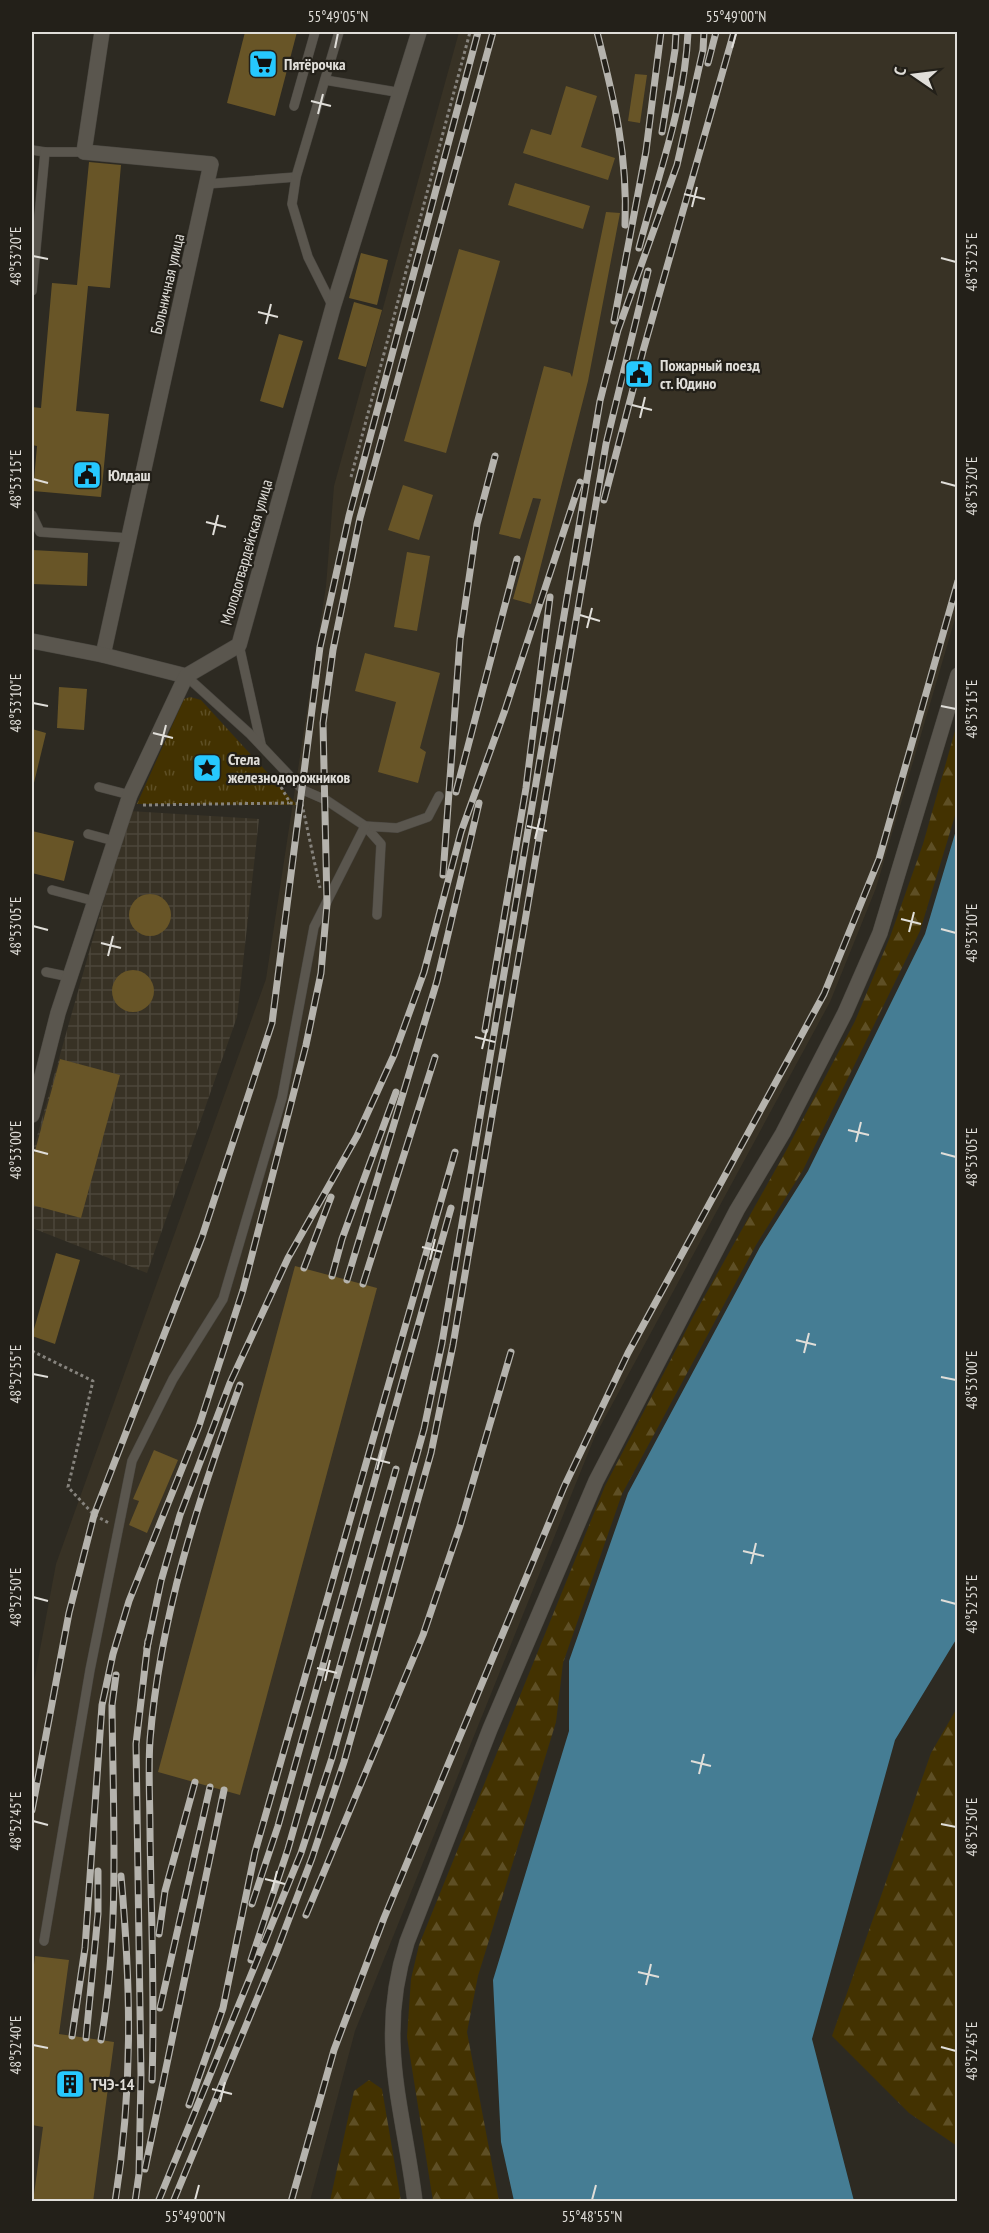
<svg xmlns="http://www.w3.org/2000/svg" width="989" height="2233" font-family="'PT Sans Narrow',sans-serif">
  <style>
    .built { fill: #383225 }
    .industrial { fill: url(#industrial-grid) }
    .forest { fill: url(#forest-firs) }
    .park { fill: url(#park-tufts) }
    .water { fill: #457d94 }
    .building { fill: #685527 }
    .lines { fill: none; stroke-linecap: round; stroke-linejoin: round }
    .service-casing { stroke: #4a4741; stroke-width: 10 }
    .minor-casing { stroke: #4a4741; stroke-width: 16 }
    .secondary-casing { stroke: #4a4741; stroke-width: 16 }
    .path { stroke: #86837d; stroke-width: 3; stroke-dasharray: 3 3; stroke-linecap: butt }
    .service { stroke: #5a564e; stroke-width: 9 }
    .minor { stroke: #5a564e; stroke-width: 15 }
    .secondary { stroke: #5a564e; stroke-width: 15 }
    .rail-casing { stroke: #b5b3ad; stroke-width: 7 }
    .rail { stroke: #232019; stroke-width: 4.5; stroke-dasharray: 14; stroke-linecap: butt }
    .ticks { fill: none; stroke: #e0ded9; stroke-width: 2 }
    .labels { text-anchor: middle; stroke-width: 4.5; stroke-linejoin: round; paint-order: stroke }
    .poi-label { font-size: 16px; font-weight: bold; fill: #e0ded9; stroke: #232019; text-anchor: start }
    .street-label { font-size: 16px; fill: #e0ded9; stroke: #232019 }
    .neatline { fill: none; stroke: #e0ded9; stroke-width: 2 }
    .ticks-label { font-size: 15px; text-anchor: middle; fill: #e0ded9 }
  </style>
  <defs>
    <pattern id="industrial-grid" width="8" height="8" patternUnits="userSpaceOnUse" patternTransform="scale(1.5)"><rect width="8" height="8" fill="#383225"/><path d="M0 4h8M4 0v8" fill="none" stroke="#4b463a"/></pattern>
    <pattern id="forest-firs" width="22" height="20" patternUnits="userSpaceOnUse" patternTransform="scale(1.5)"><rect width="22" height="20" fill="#433201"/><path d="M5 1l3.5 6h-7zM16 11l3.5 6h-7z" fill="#5e4f25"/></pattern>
    <pattern id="park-tufts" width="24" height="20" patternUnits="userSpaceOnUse" patternTransform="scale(1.5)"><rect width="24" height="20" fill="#433201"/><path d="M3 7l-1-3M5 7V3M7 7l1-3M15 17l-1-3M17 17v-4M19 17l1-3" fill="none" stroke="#5e4f25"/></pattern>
  </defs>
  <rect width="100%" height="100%" fill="#2d2a22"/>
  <polygon class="built" points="459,32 957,32 957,612 876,888 830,1002 595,1436 355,2031 310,2201 32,2202 32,1692 56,1564 266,979 326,586 334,486"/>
  <polygon class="industrial" points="129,811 259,819 237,1017 147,1273 32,1228 32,1154"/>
  <g class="forest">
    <polygon points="957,724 957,809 920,931 803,1170 756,1245 622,1494 563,1663 556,1722 478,1976 467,2032 499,2201 433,2201 407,2037 411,1979 419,1945 605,1486 693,1317 787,1149 855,1021 890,937 923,844"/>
    <polygon points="957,1708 957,2146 909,2113 832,2036 931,1753"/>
    <polygon points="369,2080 382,2089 401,2201 330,2201 354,2091"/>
  </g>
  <polygon class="park" points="190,697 201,700 297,805 137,804 184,699"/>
  <polygon class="water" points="957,827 957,1638 895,1740 812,2039 854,2201 514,2201 501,2142 493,1980 569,1731 569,1661 628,1493 760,1247 808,1171 925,934"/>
  <g class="building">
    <polygon points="245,32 297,32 275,116 227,103"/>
    <polygon points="635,74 647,75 640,123 628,121"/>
    <polygon points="566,86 597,96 581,147 615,158 608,180 523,153 531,129 551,135"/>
    <polygon points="89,162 121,165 110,288 88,286 76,411 109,414 101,497 33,491 37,446 32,445 32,407 41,408 52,283 77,285"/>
    <polygon points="515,183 590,206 583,229 508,205"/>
    <polygon points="606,212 620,213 588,381 531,604 513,599 541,499 533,498 520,539 499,534 544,366 570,373 572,377"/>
    <polygon points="459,249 500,261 446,453 404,441"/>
    <polygon points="361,253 388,260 377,305 349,298"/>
    <polygon points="354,302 382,310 366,367 338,359"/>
    <polygon points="279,334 303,341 283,408 260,401"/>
    <polygon points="403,485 433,495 419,540 388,530"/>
    <polygon points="32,550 88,553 87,586 32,584"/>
    <polygon points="407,552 430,556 417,631 394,627"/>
    <polygon points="365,653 440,673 420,748 426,752 418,783 378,772 396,702 355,691"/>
    <polygon points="59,687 87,689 84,730 57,728"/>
    <polygon points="32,729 46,733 32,791"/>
    <polygon points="32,831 74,841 64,881 32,873"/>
    <circle cx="150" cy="915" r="21"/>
    <circle cx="133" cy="991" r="21"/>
    <polygon points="60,1059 120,1075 81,1218 32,1205 32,1162"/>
    <polygon points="56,1253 80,1260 55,1344 32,1336"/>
    <polygon points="295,1266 377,1288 240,1795 158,1772"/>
    <polygon points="154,1450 178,1460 147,1533 129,1525 139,1501 133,1499"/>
    <polygon points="35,1956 69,1960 59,2034 114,2042 93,2202 33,2202 43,2127 32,2125 32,1982"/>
  </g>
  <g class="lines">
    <g class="service-casing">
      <g id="service">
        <polyline points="325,80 402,93"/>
        <polyline points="294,106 315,32"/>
        <polyline points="32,150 45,152"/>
        <polyline points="207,184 296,177"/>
        <polyline points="32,291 45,152 84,152"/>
        <polyline points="333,307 308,257 292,204 296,177 339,32"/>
        <polyline points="32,515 40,532 129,538"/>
        <polyline points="239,645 261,744"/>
        <polyline points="186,676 250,734 303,790 326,800 365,826 381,844 377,915"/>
        <polyline points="99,787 130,795"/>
        <polyline points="365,826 397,828 428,817 439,796"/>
        <polyline points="88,834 114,841"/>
        <polyline points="52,890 94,901"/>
        <polyline points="46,972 70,977"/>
        <polyline points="44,1941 90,1670 132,1461 173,1379 223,1299 282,1098 314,927 365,826"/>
      </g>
    </g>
    <g class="minor-casing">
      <g id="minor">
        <polyline points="102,32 84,152 211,164 103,655"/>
        <polyline points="32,641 103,655 186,676"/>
        <polyline points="32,1115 58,1013 130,795 186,676 239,645 333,307 419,32"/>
      </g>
    </g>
    <g class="secondary-casing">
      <path id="secondary" d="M415,2202C403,2105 376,2040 407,1942L490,1729L596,1481L737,1210L783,1133L845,1013L880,933L958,675"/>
    </g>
    <g class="path">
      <polyline points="351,477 470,32"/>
      <polyline points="281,787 290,803 302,804 320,888"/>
      <polyline points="143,805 289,803"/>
      <polyline points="32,1351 93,1381 68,1487 94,1515 109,1523"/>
      <polyline points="956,1736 958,1736"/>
    </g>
    <use href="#service" class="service"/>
    <use href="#minor" class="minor"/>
    <use href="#secondary" class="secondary"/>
    <g class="rail-casing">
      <g id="rail">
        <path d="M597,32C614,99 628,155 625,225"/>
        <polyline points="708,63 716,32"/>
        <polyline points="662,132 675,50 676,32"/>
        <path d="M639,248C657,178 685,105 688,32"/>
        <polyline points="614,321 646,151 661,32"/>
        <polyline points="604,500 643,351 734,32"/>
        <polyline points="456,792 517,559"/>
        <polyline points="443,875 460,640 477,524 495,456"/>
        <polyline points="485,1030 526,788 550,597"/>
        <polyline points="304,1268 331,1197"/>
        <polyline points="332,1276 342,1239 396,1092"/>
        <polyline points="347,1280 437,981 479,803"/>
        <polyline points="363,1284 435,1057"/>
        <polyline points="147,1648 161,1581 180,1515 230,1383 288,1258 357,1136 394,1055 424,972 461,832 505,710 580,482"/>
        <polyline points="32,1810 69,1613 94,1515 202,1237 272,1023 320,647 349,516 478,32"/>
        <polyline points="252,1904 278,1826 451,1208"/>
        <polyline points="306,1915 423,1635 460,1526 511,1352"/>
        <polyline points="159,1934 165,1891 195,1782"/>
        <polyline points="251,1960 288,1849 396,1469"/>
        <polyline points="160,2008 210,1787"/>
        <polyline points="72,2036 85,1948 102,1705 113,1654 129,1601 199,1426 243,1290 306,1045 321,973 327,904 323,723 333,650 360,518 493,32"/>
        <polyline points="86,2038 98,1914 98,1871"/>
        <path d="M101,2040C120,1930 113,1816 112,1705L116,1675"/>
        <path d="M152,2080C155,1997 151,1914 150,1831C150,1801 148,1770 150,1740C160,1616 198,1501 240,1385"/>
        <polyline points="189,2105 223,2008 255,1852 455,1152"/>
        <polyline points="145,2169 224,1790"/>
        <path d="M115,2202C133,2090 131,1988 121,1876"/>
        <polyline points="135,2202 139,2174 141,2075 136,1744 148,1641"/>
        <polyline points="158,2202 301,1853 332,1758 424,1429 442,1343 600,401 618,330 677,165 703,50 704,32"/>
        <polyline points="173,2202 276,1953 312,1858 344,1762 431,1453 453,1345 606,444 648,271"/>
        <polyline points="291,2202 334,2050 384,1918 564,1487 628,1353 824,994 879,859 958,581"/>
      </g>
    </g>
    <use href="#rail" class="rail"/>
  </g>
  <path class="ticks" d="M335,48L338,33M732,48L736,33M311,101L331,106M318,114L323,94M684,194L705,199M692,207L697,187M33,256L48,259M941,258L956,262M258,312L278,317M266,324L271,304M632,405L652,410M640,418L645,397M33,479L48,483M941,482L956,486M206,522L226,527M213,535L218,515M580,615L600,621M587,628L592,608M33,703L48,706M941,706L956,709M153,733L173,738M161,745L166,725M527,826L547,831M535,839L540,818M901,919L921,924M33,926L48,930M941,929L956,933M909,932L914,912M101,943L121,948M108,956L113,936M475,1037L495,1042M482,1049L487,1029M848,1130L869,1135M856,1142L861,1122M33,1150L48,1154M941,1153L956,1157M422,1247L442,1252M430,1260L435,1239M796,1340L816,1345M804,1353L809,1333M33,1374L48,1377M941,1377L956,1380M370,1458L390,1463M377,1470L382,1450M743,1551L764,1556M751,1564L756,1543M33,1597L48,1601M941,1600L956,1604M317,1668L337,1673M325,1681L330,1660M691,1761L711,1766M699,1774L704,1754M33,1821L48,1825M941,1824L956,1827M265,1879L285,1884M272,1891L277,1871M638,1972L659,1977M646,1985L651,1964M33,2045L48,2048M941,2047L956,2051M212,2089L232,2094M220,2102L225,2082M195,2200L199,2185M592,2200L596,2185"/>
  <defs>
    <g id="supermarket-square" transform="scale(1.5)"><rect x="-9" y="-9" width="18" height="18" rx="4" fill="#26c8fe" stroke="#232019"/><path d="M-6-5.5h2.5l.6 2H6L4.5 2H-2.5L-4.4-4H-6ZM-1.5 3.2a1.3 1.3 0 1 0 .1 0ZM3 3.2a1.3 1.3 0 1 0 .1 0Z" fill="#111"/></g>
    <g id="civic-square" transform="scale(1.5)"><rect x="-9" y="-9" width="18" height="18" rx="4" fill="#26c8fe" stroke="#232019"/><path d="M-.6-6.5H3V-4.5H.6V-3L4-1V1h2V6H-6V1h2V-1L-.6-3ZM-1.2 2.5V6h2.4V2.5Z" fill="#111"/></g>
    <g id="sight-square" transform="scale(1.5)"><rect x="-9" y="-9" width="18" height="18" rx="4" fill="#26c8fe" stroke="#232019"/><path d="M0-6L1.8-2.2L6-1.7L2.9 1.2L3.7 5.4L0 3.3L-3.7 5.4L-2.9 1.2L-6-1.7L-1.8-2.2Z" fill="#111"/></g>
    <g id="building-square" transform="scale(1.5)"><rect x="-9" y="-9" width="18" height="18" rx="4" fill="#26c8fe" stroke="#232019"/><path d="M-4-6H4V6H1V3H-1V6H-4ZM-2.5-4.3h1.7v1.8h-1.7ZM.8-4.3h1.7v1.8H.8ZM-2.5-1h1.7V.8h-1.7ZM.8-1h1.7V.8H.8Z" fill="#111"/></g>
  </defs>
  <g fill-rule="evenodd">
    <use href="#supermarket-square" x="263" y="64"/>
    <use href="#civic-square" x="639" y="374"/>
    <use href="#civic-square" x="87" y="475"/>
    <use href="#sight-square" x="207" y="768"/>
    <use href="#building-square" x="70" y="2084"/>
  </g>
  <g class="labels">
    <g class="poi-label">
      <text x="284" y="70">Пятёрочка</text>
      <text x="660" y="371">Пожарный поезд<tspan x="660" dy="18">ст. Юдино</tspan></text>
      <text x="108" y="481">Юлдаш</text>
      <text x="228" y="765">Стела<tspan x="228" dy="18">железнодорожников</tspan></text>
      <text x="91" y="2090">ТЧЭ-14</text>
    </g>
    <g class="street-label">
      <text transform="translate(167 284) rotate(-77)" y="6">Больничная улица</text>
      <text transform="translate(246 552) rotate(-74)" y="6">Молодогвардейская улица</text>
    </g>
  </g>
  <rect width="989" height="2233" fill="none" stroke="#232019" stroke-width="66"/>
  <g transform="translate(914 75) rotate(284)" stroke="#232019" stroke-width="4.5" paint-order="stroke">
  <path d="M0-4.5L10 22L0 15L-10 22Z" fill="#e0ded9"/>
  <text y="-9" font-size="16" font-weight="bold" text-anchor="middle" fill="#e0ded9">С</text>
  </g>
  <rect x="33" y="33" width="923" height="2167" class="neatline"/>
  <g class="ticks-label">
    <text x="338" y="22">55°49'05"N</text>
    <text x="736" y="22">55°49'00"N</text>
    <text transform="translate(16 256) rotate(-90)" y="5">48°53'20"E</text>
    <text transform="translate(972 262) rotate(-90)" y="5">48°53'25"E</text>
    <text transform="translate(16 479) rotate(-90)" y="5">48°53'15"E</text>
    <text transform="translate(972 486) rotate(-90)" y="5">48°53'20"E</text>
    <text transform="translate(16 703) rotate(-90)" y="5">48°53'10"E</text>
    <text transform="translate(972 709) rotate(-90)" y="5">48°53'15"E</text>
    <text transform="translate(16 926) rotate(-90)" y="5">48°53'05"E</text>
    <text transform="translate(972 933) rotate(-90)" y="5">48°53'10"E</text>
    <text transform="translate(16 1150) rotate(-90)" y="5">48°53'00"E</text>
    <text transform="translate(972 1157) rotate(-90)" y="5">48°53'05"E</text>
    <text transform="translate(16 1374) rotate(-90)" y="5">48°52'55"E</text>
    <text transform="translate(972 1380) rotate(-90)" y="5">48°53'00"E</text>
    <text transform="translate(16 1597) rotate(-90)" y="5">48°52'50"E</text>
    <text transform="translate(972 1604) rotate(-90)" y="5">48°52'55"E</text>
    <text transform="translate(16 1821) rotate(-90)" y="5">48°52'45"E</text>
    <text transform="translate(972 1827) rotate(-90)" y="5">48°52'50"E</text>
    <text transform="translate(16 2045) rotate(-90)" y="5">48°52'40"E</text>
    <text transform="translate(972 2051) rotate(-90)" y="5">48°52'45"E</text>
    <text x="195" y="2222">55°49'00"N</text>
    <text x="592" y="2222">55°48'55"N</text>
  </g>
</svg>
